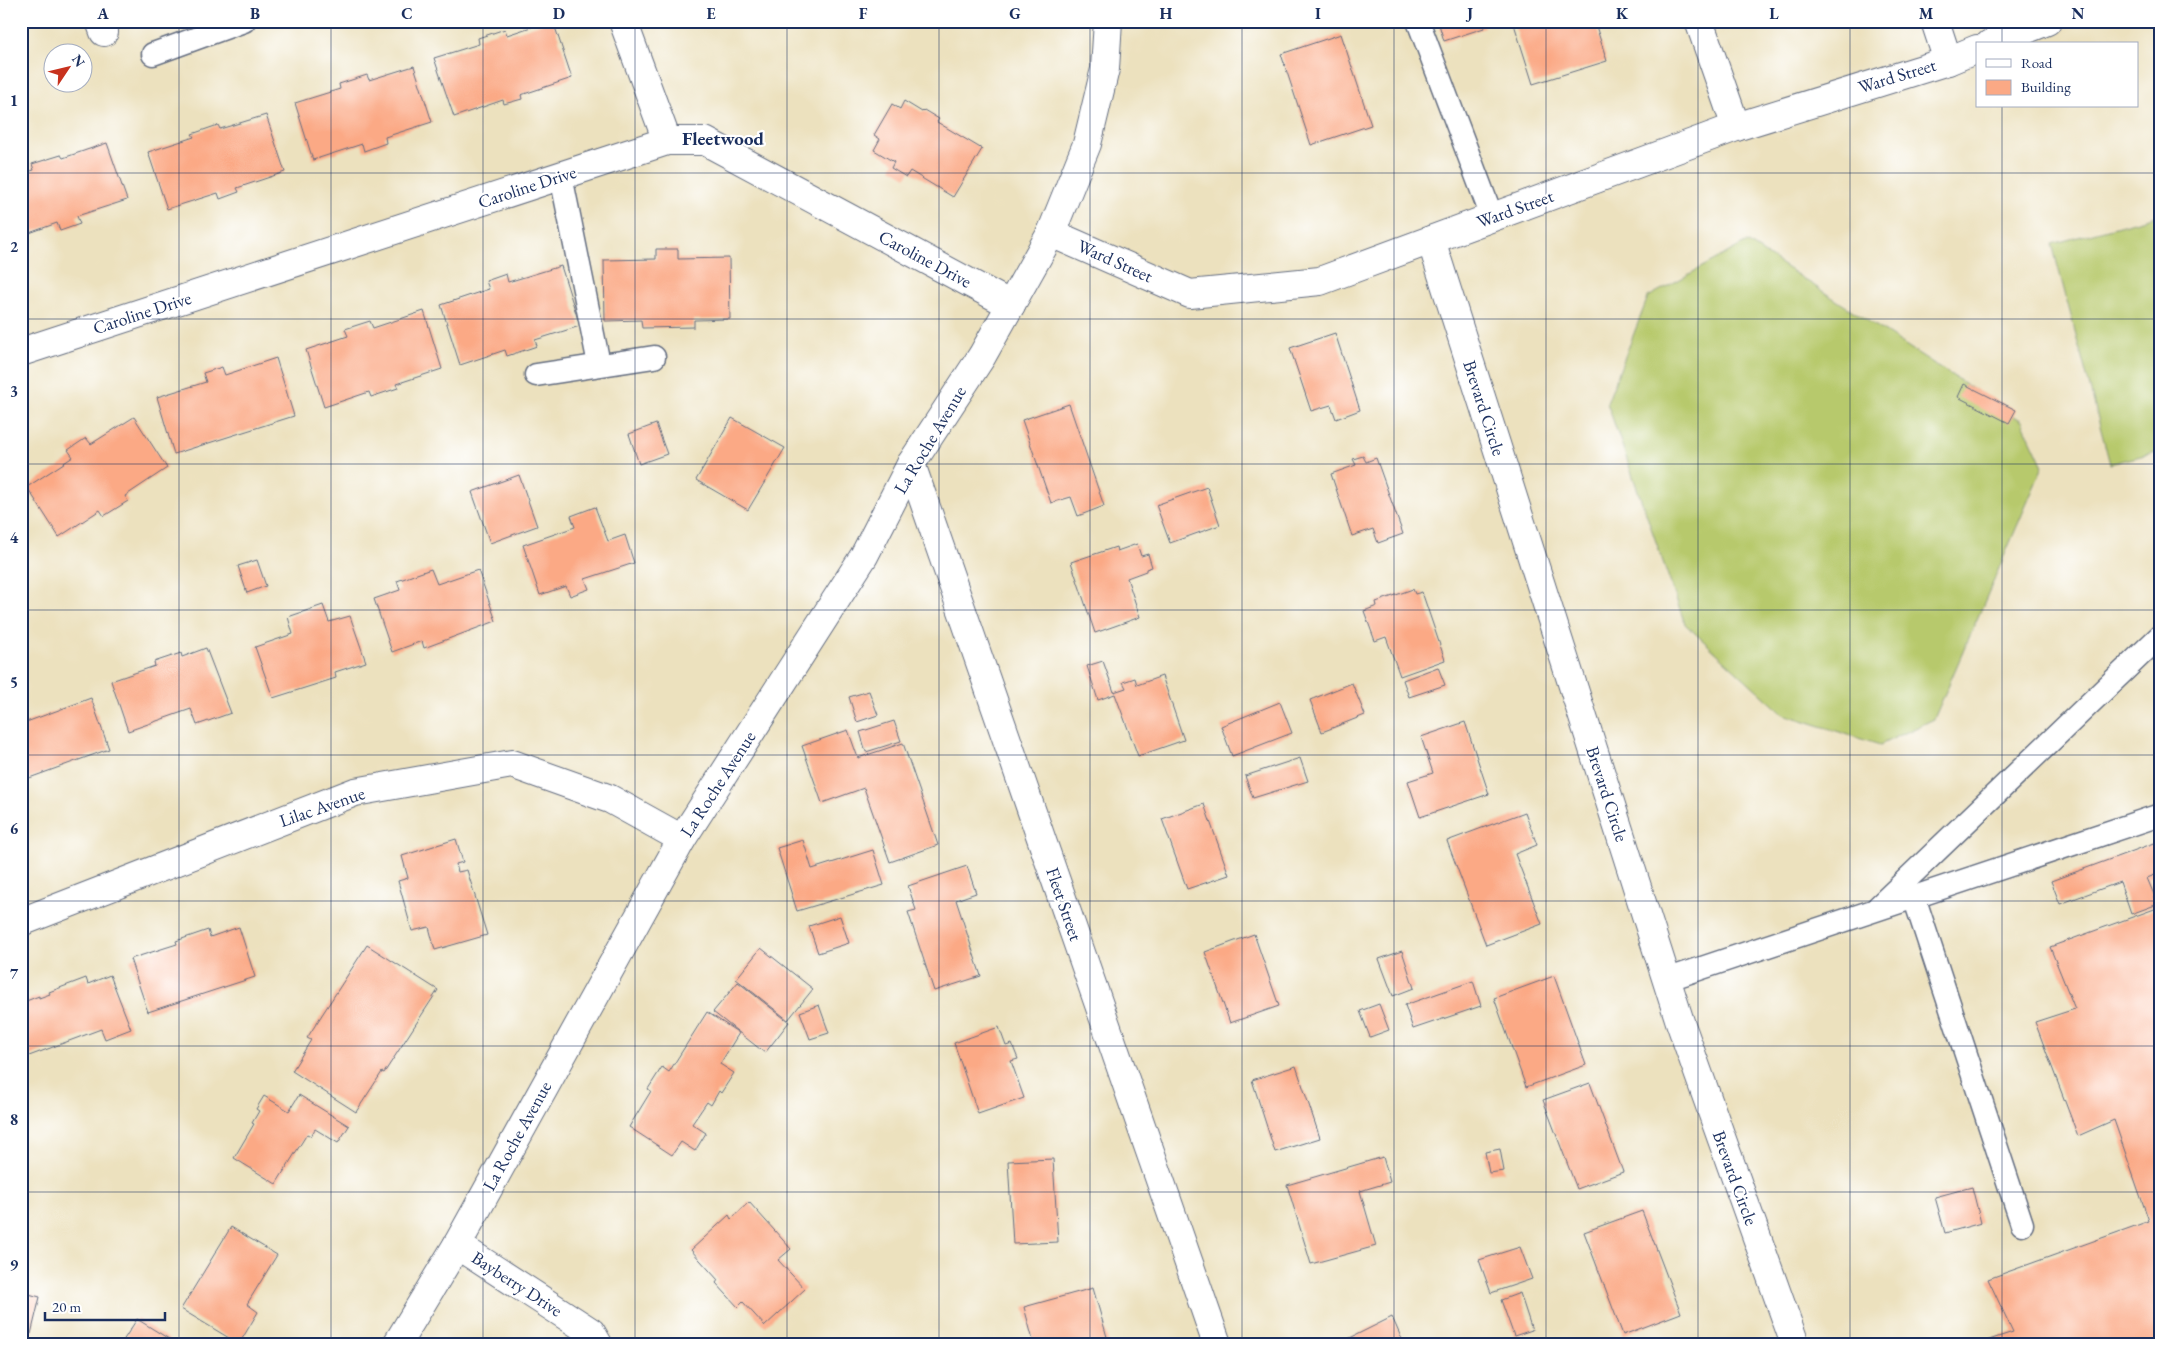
<svg xmlns="http://www.w3.org/2000/svg" width="2181" height="1365" font-family="'EB Garamond',serif">
  <style>
    .pitch { fill: #b7c96c; stroke: #697c65 }
    .building { fill: #fba985 }
    .lines { fill: none; stroke-linecap: round; stroke-linejoin: round }
    .lane-casing { stroke: #646d80; stroke-width: 25 }
    .street-casing { stroke: #646d80; stroke-width: 30 }
    .secondary-casing { stroke: #646d80; stroke-width: 30 }
    .lane { stroke: #fff; stroke-width: 22 }
    .street { stroke: #fff; stroke-width: 28 }
    .secondary { stroke: #fff; stroke-width: 28 }
    .grid { fill: none; stroke: #1b2f5e; stroke-width: 1; stroke-opacity: 0.55 }
    .labels { text-anchor: middle; stroke-width: 4.5; stroke-linejoin: round; paint-order: stroke }
    .street-label { font-size: 18px; fill: #1b2f5e; stroke: #fff }
    .neighbourhood-label { font-size: 19px; font-weight: bold; fill: #1b2f5e; stroke: #fff }
    .neatline { fill: none; stroke: #1b2f5e; stroke-width: 2 }
    .grid-label { font-size: 16px; text-anchor: middle; font-weight: bold; fill: #1b2f5e }
  </style>
  <rect width="100%" height="100%" fill="#fff"/>
  <filter id="ink" filterUnits="userSpaceOnUse"><feTurbulence type="fractalNoise" baseFrequency=".02" numOctaves="2"/><feDisplacementMap in="SourceGraphic" scale="10" xChannelSelector="R" yChannelSelector="G"/><feConvolveMatrix kernelMatrix="1 2 1 2 8 2 1 2 1" color-interpolation-filters="sRGB"/></filter>
  <filter id="wash" filterUnits="userSpaceOnUse"><feTurbulence type="fractalNoise" baseFrequency=".0096" numOctaves="4" result="noise"/><feDisplacementMap in="SourceGraphic" scale="20" xChannelSelector="R" yChannelSelector="G"/><feGaussianBlur stdDeviation="1.12" result="paint"/><feColorMatrix in="noise" values="0 0 0 0 0 0 0 0 0 0 0 0 0 0 0 0 0 1.4 0 .05"/><feComposite in="paint" operator="in"/></filter>
  <g filter="url(#wash)">
    <rect width="100%" height="100%" fill="#ece1be"/>
    <g class="pitch">
      <polygon points="2160,215 2160,451 2110,464 2052,244"/>
      <polygon points="1747,242 2022,421 2043,466 1934,719 1880,745 1783,714 1685,624 1607,403 1648,297"/>
    </g>
    <g id="blocks">
      <g class="building">
        <polygon points="549,21 553,21 572,78 521,95 522,99 504,104 503,100 454,117 434,58 479,44 478,38 505,29 507,35"/>
        <polygon points="1438,21 1482,21 1484,28 1444,41"/>
        <polygon points="1513,21 1602,21 1603,24 1596,26 1607,61 1533,84"/>
        <polygon points="1341,34 1371,125 1311,145 1281,54"/>
        <polygon points="414,66 432,122 385,137 386,143 364,151 362,144 313,160 295,103 340,89 339,84 367,75 369,80"/>
        <polygon points="904,101 922,112 924,110 939,119 937,122 982,149 953,197 910,171 906,177 891,168 894,162 874,150 880,139 874,135 892,104 900,109"/>
        <polygon points="266,115 285,172 237,188 239,192 220,199 218,193 167,209 148,152 194,137 192,134 218,125 220,129"/>
        <polygon points="107,143 127,200 77,216 80,224 60,231 57,223 21,236 21,174 34,170 32,164 61,155 63,158"/>
        <polygon points="656,249 678,249 678,259 729,258 730,319 694,320 694,327 642,328 641,320 605,321 604,260 656,259"/>
        <polygon points="561,266 580,326 535,340 537,346 507,356 505,350 460,365 441,305 489,289 486,281 506,274 508,282"/>
        <polygon points="424,311 442,369 396,384 398,388 371,397 369,392 324,407 306,350 348,336 345,329 370,321 373,328"/>
        <polygon points="1335,333 1360,410 1336,419 1331,405 1311,411 1290,348"/>
        <polygon points="276,358 294,416 174,454 157,397 206,382 203,373 222,367 225,375"/>
        <polygon points="1964,384 2016,410 2009,423 1958,397"/>
        <polygon points="1069,404 1104,506 1078,516 1071,497 1051,503 1022,420"/>
        <polygon points="134,417 167,468 125,496 128,501 104,516 100,510 59,537 27,487 73,457 68,450 86,438 91,444"/>
        <polygon points="732,418 785,448 748,510 696,480"/>
        <polygon points="656,424 667,454 639,464 629,434"/>
        <polygon points="1363,456 1366,462 1376,458 1403,534 1378,543 1373,529 1352,536 1331,474 1356,465 1353,459"/>
        <polygon points="519,475 537,526 490,543 472,492"/>
        <polygon points="1207,487 1220,525 1170,543 1156,505"/>
        <polygon points="595,507 608,541 625,535 634,563 585,579 589,589 570,596 566,586 540,595 523,545 575,527 571,516"/>
        <polygon points="1137,544 1141,556 1148,554 1152,567 1146,569 1146,571 1127,578 1140,617 1095,633 1071,562 1116,547 1117,551"/>
        <polygon points="257,560 266,586 247,593 238,566"/>
        <polygon points="431,569 437,584 478,570 496,621 424,648 422,641 392,652 374,599 400,590 397,581"/>
        <polygon points="1413,589 1415,594 1422,592 1445,660 1400,676 1386,637 1375,641 1364,611 1377,606 1376,602"/>
        <polygon points="323,605 329,622 350,616 366,662 335,672 336,678 273,698 255,647 293,634 288,617"/>
        <polygon points="206,648 231,713 197,725 191,709 128,731 111,681 155,666 154,662 181,653 182,657"/>
        <polygon points="1103,661 1114,692 1126,688 1123,682 1135,678 1137,685 1162,676 1184,740 1138,756 1115,694 1098,700 1087,666"/>
        <polygon points="1438,667 1445,685 1409,697 1403,680"/>
        <polygon points="1352,683 1365,715 1322,732 1310,700"/>
        <polygon points="869,691 878,715 857,722 849,697"/>
        <polygon points="91,698 109,749 21,781 21,724"/>
        <polygon points="1280,702 1292,733 1232,756 1221,726"/>
        <polygon points="894,721 901,741 866,752 860,732"/>
        <polygon points="1465,722 1489,794 1420,817 1408,781 1433,773 1421,737"/>
        <polygon points="848,730 858,758 903,743 938,845 890,862 864,788 822,803 802,746"/>
        <polygon points="1300,758 1308,781 1253,798 1245,776"/>
        <polygon points="1204,804 1229,875 1187,889 1162,819"/>
        <polygon points="1525,812 1537,845 1515,854 1542,924 1486,945 1447,841"/>
        <polygon points="456,839 463,862 456,864 458,872 467,870 487,935 435,950 429,927 412,931 398,881 408,878 402,856"/>
        <polygon points="803,840 812,869 873,850 884,885 797,911 777,848"/>
        <polygon points="2160,841 2160,873 2147,878 2158,904 2131,914 2120,882 2060,904 2051,881"/>
        <polygon points="967,866 976,893 956,900 981,976 934,991 908,912 916,910 908,886"/>
        <polygon points="2160,907 2160,1344 1977,1344 2013,1332 1988,1279 2149,1221 2114,1120 2078,1136 2035,1022 2075,1009 2050,947"/>
        <polygon points="840,916 849,943 818,953 809,926"/>
        <polygon points="239,927 255,977 148,1012 130,959 177,944 176,941 208,930 210,937"/>
        <polygon points="1254,934 1279,1006 1230,1023 1205,952"/>
        <polygon points="367,945 438,990 384,1073 382,1072 356,1112 292,1071 311,1040 307,1038"/>
        <polygon points="761,948 813,989 788,1020 736,979"/>
        <polygon points="1402,951 1414,988 1393,996 1379,959"/>
        <polygon points="110,975 131,1029 105,1039 101,1029 21,1059 21,1003 39,996 39,998 50,994 49,992 86,978 88,984"/>
        <polygon points="1554,976 1586,1065 1526,1087 1494,998"/>
        <polygon points="1473,981 1481,1006 1413,1029 1405,1005"/>
        <polygon points="738,982 789,1022 765,1053 713,1012"/>
        <polygon points="1379,1004 1389,1030 1370,1037 1360,1011"/>
        <polygon points="819,1005 829,1033 810,1039 800,1012"/>
        <polygon points="707,1012 739,1033 720,1064 734,1073 721,1093 719,1091 711,1105 707,1102 692,1124 706,1133 695,1151 681,1142 672,1155 629,1127 651,1091 648,1089 662,1067 669,1072"/>
        <polygon points="999,1027 1006,1046 1012,1044 1018,1059 1011,1061 1024,1098 978,1114 954,1043"/>
        <polygon points="1296,1066 1320,1138 1275,1152 1252,1080"/>
        <polygon points="1590,1083 1623,1172 1577,1189 1543,1100"/>
        <polygon points="299,1095 349,1126 338,1143 315,1129 311,1136 307,1134 276,1184 234,1158 254,1124 252,1123 259,1111 256,1109 264,1096 289,1111"/>
        <polygon points="1500,1149 1504,1171 1489,1173 1485,1152"/>
        <polygon points="1383,1157 1390,1182 1360,1191 1376,1246 1311,1264 1287,1185"/>
        <polygon points="1053,1159 1058,1242 1013,1244 1008,1161"/>
        <polygon points="1972,1187 1981,1223 1945,1233 1935,1197"/>
        <polygon points="749,1202 791,1249 778,1260 805,1289 765,1326 743,1302 738,1307 716,1283 718,1280 691,1250 729,1215 731,1219"/>
        <polygon points="1642,1211 1681,1313 1623,1335 1584,1232"/>
        <polygon points="231,1227 277,1255 247,1304 258,1312 239,1344 181,1309"/>
        <polygon points="1520,1247 1532,1279 1491,1293 1479,1260"/>
        <polygon points="1093,1288 1109,1344 1034,1344 1024,1307"/>
        <polygon points="21,1292 40,1297 31,1334 21,1332"/>
        <polygon points="1520,1293 1532,1330 1514,1336 1501,1300"/>
        <polygon points="1392,1317 1404,1344 1342,1344 1342,1342"/>
        <polygon points="137,1319 177,1344 121,1344"/>
      </g>
    </g>
  </g>
  <g filter="url(#ink)">
    <use href="#blocks" fill-opacity="0" stroke="#646d80" stroke-width="1"/>
    <g class="lines">
      <g class="lane-casing">
        <g id="lane">
          <polyline points="1418,21 1492,217"/>
          <polyline points="153,54 244,21"/>
          <polyline points="561,176 599,364"/>
          <polyline points="536,375 654,357"/>
          <polyline points="1914,897 2022,1224"/>
          <polyline points="1878,907 2160,636"/>
          <polyline points="1666,980 2160,815"/>
        </g>
      </g>
      <g class="street-casing">
        <g id="street">
          <polyline points="100,21 104,32"/>
          <polyline points="623,21 667,141"/>
          <polyline points="1699,21 1736,127"/>
          <polyline points="1935,21 1948,61"/>
          <polyline points="1990,44 2047,21"/>
          <polyline points="1051,233 1190,294 1320,281 1736,127 1948,61 1977,49"/>
          <polyline points="1431,240 1680,1022 1795,1344"/>
          <polyline points="21,352 667,141 705,141 1011,305"/>
          <polyline points="911,464 1217,1344"/>
          <polyline points="21,922 355,792 512,764 610,799 682,839"/>
          <polyline points="457,1245 591,1332 598,1344"/>
        </g>
      </g>
      <g class="secondary-casing">
        <polyline id="secondary" points="397,1344 457,1245 682,839 864,556 911,464 982,356 1051,233 1087,144 1105,69 1108,21"/>
      </g>
      <use href="#lane" class="lane"/>
      <use href="#street" class="street"/>
      <use href="#secondary" class="secondary"/>
    </g>
  </g>
  <path class="grid" d="M179,21V1344M331,21V1344M483,21V1344M635,21V1344M787,21V1344M939,21V1344M1090,21V1344M1242,21V1344M1394,21V1344M1546,21V1344M1698,21V1344M1850,21V1344M2002,21V44M2002,106V1344M21,173H2160M21,319H2160M21,464H2160M21,610H2160M21,755H2160M21,901H2160M21,1046H2160M21,1192H2160"/>
  <g class="labels">
    <g class="street-label">
      <text transform="translate(1897 76) rotate(-17)" y="6">Ward Street</text>
      <text transform="translate(527 187) rotate(-18)" y="6">Caroline Drive</text>
      <text transform="translate(1515 209) rotate(-20)" y="6">Ward Street</text>
      <text transform="translate(925 259) rotate(28)" y="6">Caroline Drive</text>
      <text transform="translate(1115 261) rotate(24)" y="6">Ward Street</text>
      <text transform="translate(142 313) rotate(-18)" y="6">Caroline Drive</text>
      <text transform="translate(1484 408) rotate(72)" y="6">Brevard Circle</text>
      <text transform="translate(930 440) rotate(-59)" y="6">La Roche Avenue</text>
      <text transform="translate(718 784) rotate(-57)" y="6">La Roche Avenue</text>
      <text transform="translate(1607 794) rotate(72)" y="6">Brevard Circle</text>
      <text transform="translate(322 807) rotate(-19)" y="6">Lilac Avenue</text>
      <text transform="translate(1064 904) rotate(71)" y="6">Fleet Street</text>
      <text transform="translate(517 1136) rotate(-61)" y="6">La Roche Avenue</text>
      <text transform="translate(1735 1178) rotate(70)" y="6">Brevard Circle</text>
      <text transform="translate(517 1284) rotate(33)" y="6">Bayberry Drive</text>
    </g>
    <g class="neighbourhood-label">
      <text x="723" y="145">Fleetwood</text>
    </g>
  </g>
  <rect width="2181" height="1365" fill="none" stroke="#fff" stroke-width="55"/>
  <rect x="1976" y="42" width="162" height="65" fill="#ffffff" stroke="#a4acbf"/>
  <rect x="1986" y="59" width="25" height="8" fill="#ffffff" stroke="#a4acbf"/>
  <text x="2021" y="68" font-size="15" fill="#1b2f5e">Road</text>
  <rect x="1986" y="80" width="25" height="15" fill="#fba985" stroke="#a4acbf"/>
  <text x="2021" y="92" font-size="15" fill="#1b2f5e">Building</text>
  <g transform="translate(68 68) rotate(55)"><circle r="24" fill="#ffffff" stroke="#a4acbf"/>
  <path d="M0-4L9 19L0 12L-9 19Z" fill="#c8321e"/>
  <text y="-8" font-size="14" font-weight="bold" text-anchor="middle" fill="#1b2f5e">N</text>
  </g>
  <path d="M45 1312v8h120v-8" fill="none" stroke="#1b2f5e" stroke-width="2.5"/>
  <text x="52" y="1312" font-size="15" fill="#1b2f5e" stroke="#ffffff" stroke-width="4" paint-order="stroke">20 m</text>
  <rect x="28" y="28" width="2126" height="1310" class="neatline"/>
  <g class="grid-label">
    <text x="103" y="19">A</text>
    <text x="255" y="19">B</text>
    <text x="407" y="19">C</text>
    <text x="559" y="19">D</text>
    <text x="711" y="19">E</text>
    <text x="863" y="19">F</text>
    <text x="1015" y="19">G</text>
    <text x="1166" y="19">H</text>
    <text x="1318" y="19">I</text>
    <text x="1470" y="19">J</text>
    <text x="1622" y="19">K</text>
    <text x="1774" y="19">L</text>
    <text x="1926" y="19">M</text>
    <text x="2078" y="19">N</text>
    <text x="14" y="106">1</text>
    <text x="14" y="252">2</text>
    <text x="14" y="397">3</text>
    <text x="14" y="543">4</text>
    <text x="14" y="688">5</text>
    <text x="14" y="834">6</text>
    <text x="14" y="979">7</text>
    <text x="14" y="1125">8</text>
    <text x="14" y="1270">9</text>
  </g>
</svg>
